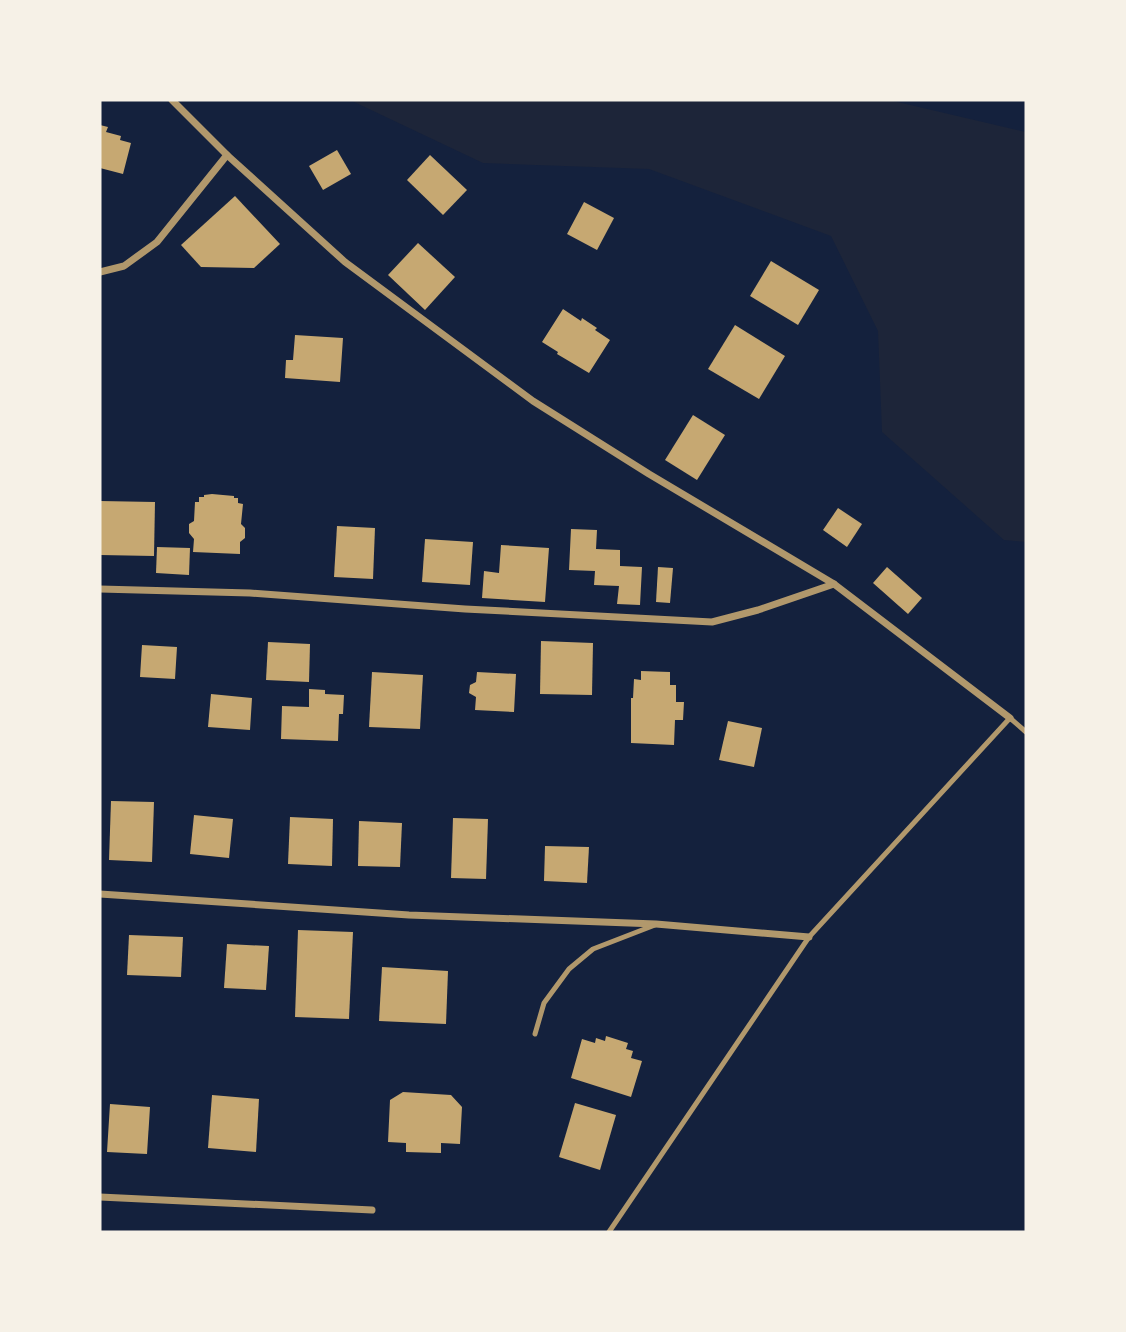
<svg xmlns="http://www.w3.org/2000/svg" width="1126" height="1332" font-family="'Exo 2',sans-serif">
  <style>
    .green { fill: #1d2539 }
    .building { fill: #c6a872 }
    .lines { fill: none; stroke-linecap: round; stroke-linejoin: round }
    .service { stroke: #b1986c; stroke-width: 5 }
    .minor { stroke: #b1986c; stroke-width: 7 }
  </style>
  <rect width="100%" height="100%" fill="#14213d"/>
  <polygon class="green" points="350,100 889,100 1026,132 1026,542 1004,540 882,432 878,331 831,236 649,169 483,163"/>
  <g class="building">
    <polygon points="100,125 108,127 106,132 121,136 120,140 131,143 123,174 100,168"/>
    <polygon points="337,150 351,174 323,190 309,166"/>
    <polygon points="430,155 467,190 443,215 407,180"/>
    <polygon points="235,196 280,244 254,268 201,267 181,245"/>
    <polygon points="584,202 614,218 597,250 567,234"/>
    <polygon points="418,243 455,277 425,310 388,275"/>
    <polygon points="771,261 819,290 798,325 750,296"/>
    <polygon points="563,309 581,321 582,318 597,328 595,330 610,340 589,373 557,354 558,352 542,342"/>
    <polygon points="735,325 785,356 759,399 708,369"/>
    <polygon points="295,335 343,338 340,382 285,378 286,360 293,360"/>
    <polygon points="693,415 725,435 697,480 665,460"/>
    <polygon points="212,494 234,496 234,498 238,498 238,503 243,504 241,524 245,528 245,538 240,542 240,554 193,552 194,539 189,533 189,524 194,521 195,502 199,502 199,497 204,497 204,495"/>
    <polygon points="100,501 155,502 154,556 100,555"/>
    <polygon points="838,508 862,524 847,547 823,530"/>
    <polygon points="337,526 375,528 373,579 334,577"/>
    <polygon points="571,529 597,530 596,549 620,550 620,566 642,567 640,605 617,604 619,586 594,585 595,571 569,570"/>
    <polygon points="425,539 473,542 470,585 422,582"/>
    <polygon points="501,545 549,548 545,602 482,598 484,571 499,573"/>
    <polygon points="157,547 190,548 189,575 156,573"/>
    <polygon points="658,567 673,568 670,603 656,602"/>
    <polygon points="887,567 922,598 908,614 873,583"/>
    <polygon points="541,641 593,643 592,695 540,694"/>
    <polygon points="268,642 310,644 309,682 266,680"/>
    <polygon points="142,645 177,647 175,679 140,677"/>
    <polygon points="641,671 670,672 670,685 676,685 676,702 684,702 683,720 675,720 674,745 631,743 631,698 633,698 634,679 641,680"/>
    <polygon points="372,672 423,675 420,729 369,727"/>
    <polygon points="477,672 516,674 514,712 475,710 476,697 469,693 470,685 476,682"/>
    <polygon points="309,689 325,690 325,694 344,695 343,714 339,714 338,741 281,739 282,706 309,707"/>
    <polygon points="211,694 252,698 250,730 208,727"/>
    <polygon points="728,721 762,728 754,767 719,760"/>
    <polygon points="111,801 154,802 152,862 109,860"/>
    <polygon points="194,815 233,819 229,858 190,854"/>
    <polygon points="290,817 333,819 332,866 288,864"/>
    <polygon points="453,818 488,819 486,879 451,878"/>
    <polygon points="359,821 402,823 400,867 358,866"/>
    <polygon points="545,846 589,847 587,883 544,881"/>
    <polygon points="298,930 353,932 349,1019 295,1017"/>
    <polygon points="129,935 183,937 181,977 127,975"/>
    <polygon points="227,944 269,946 266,990 224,988"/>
    <polygon points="382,967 448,971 446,1024 379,1021"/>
    <polygon points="606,1036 628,1043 626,1049 633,1051 631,1058 642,1061 631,1097 571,1078 582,1039 595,1043 596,1038 605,1041"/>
    <polygon points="403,1092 451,1095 462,1107 460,1144 441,1143 441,1153 406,1152 406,1143 388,1142 390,1100"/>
    <polygon points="212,1095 259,1099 256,1152 208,1148"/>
    <polygon points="575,1103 616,1115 600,1170 559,1157"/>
    <polygon points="110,1104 150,1107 147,1154 107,1152"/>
  </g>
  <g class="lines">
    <g class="service">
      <polyline points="535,1034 544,1003 569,969 593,949 655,925"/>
      <polyline points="609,1232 809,937 1010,718 1026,732"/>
    </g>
    <g class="minor">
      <polyline points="172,100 227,155 345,262 533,401 649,474 834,584 1010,718"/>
      <polyline points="100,272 124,266 157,242 227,155"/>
      <polyline points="100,589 250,593 465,609 712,622 758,610 834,584"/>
      <polyline points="100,894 409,915 656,924 809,937"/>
      <polyline points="100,1197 372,1210"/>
    </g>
  </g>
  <rect width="1126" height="1332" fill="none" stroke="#f6f1e7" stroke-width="203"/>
</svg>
